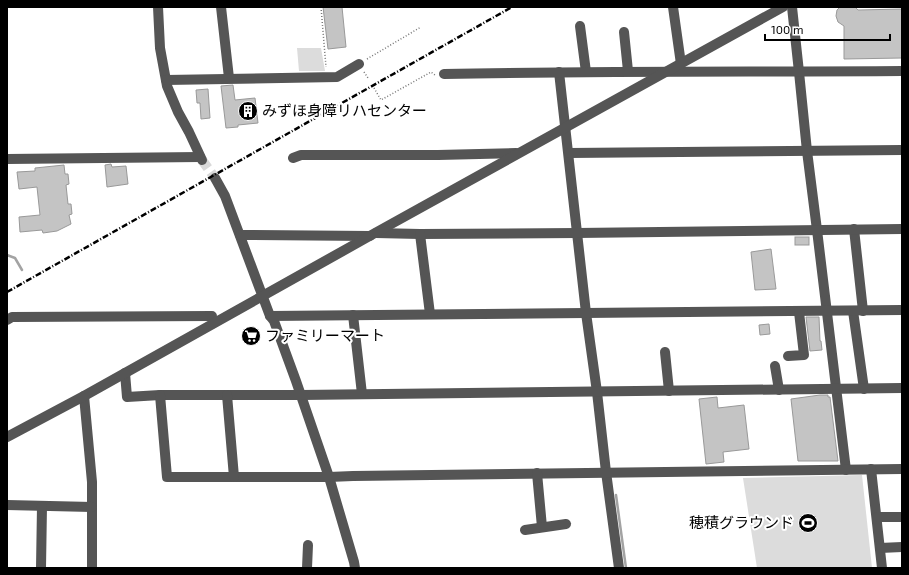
<svg xmlns="http://www.w3.org/2000/svg" width="909" height="575" font-family="'Exo 2','Noto Sans JP',sans-serif">
  <style>
    .green { fill: #dcdcdc }
    .lines { fill: none; stroke-linecap: round; stroke-linejoin: round }
    .stream { stroke: #a3a3a3; stroke-width: 2.5 }
    .building { fill: #c4c4c4; stroke: #999 }
    .minor-tunnel { stroke: #d9d9d9; stroke-width: 10; stroke-dasharray: 10 5; stroke-linecap: butt }
    .path { stroke: #777; stroke-width: 1.5; stroke-dasharray: 1 2; stroke-linecap: butt }
    .minor { stroke: #555; stroke-width: 10 }
    .rail { stroke: #000; stroke-width: 2.5; stroke-dasharray: 6 2 1 2; stroke-linecap: butt }
    .labels { text-anchor: middle; stroke-width: 4; stroke-linejoin: round; paint-order: stroke }
    .poi-label { font-size: 15px; fill: #000; stroke: #fff; text-anchor: start }
  </style>
  <rect width="100%" height="100%" fill="#fff"/>
  <g class="green">
    <polygon points="297,48 321,48 325,71 299,71"/>
    <polygon points="862,475 872,568 757,568 743,478"/>
  </g>
  <g class="lines">
    <g class="stream">
      <polyline points="7,255 15,258 22,270"/>
      <polyline points="616,495 626,568"/>
    </g>
  </g>
  <g class="building">
    <polygon points="323,7 342,7 346,47 328,49"/>
    <polygon points="840,7 855,7 858,10 902,9 902,58 844,59 844,26 838,22 836,16 837,10"/>
    <polygon points="233,85 235,100 255,98 258,123 238,125 238,127 226,128 221,86"/>
    <polygon points="208,89 210,118 201,119 200,103 197,103 196,90"/>
    <polygon points="111,164 112,167 126,166 128,184 107,187 105,165"/>
    <polygon points="64,165 65,174 68,174 69,184 66,185 68,204 71,204 72,214 69,215 71,224 57,231 43,233 42,230 20,232 19,217 40,215 37,187 19,189 17,172 35,171 35,168"/>
    <rect x="795" y="237" width="14" height="8"/>
    <polygon points="771,249 776,289 755,290 751,252"/>
    <polygon points="806,317 819,317 820,341 821,341 822,350 810,351"/>
    <polygon points="769,324 770,334 760,335 759,325"/>
    <polygon points="820,395 828,395 828,397 830,397 838,461 798,461 791,399"/>
    <polygon points="717,397 718,408 744,405 749,449 723,452 724,462 706,464 699,399"/>
  </g>
  <g class="lines">
    <polyline class="minor-tunnel" points="202,160 215,178"/>
    <g class="path">
      <polyline points="321,7 326,67"/>
      <polyline points="367,59 421,27"/>
      <polyline points="364,72 368,78"/>
      <polyline points="374,88 381,100 431,72 435,75"/>
    </g>
    <g class="minor">
      <polyline points="158,7 160,48 167,86 178,112 189,132 202,160"/>
      <polyline points="221,7 229,78"/>
      <polyline points="673,7 681,64"/>
      <polyline points="792,7 799,72 807,151 817,230 846,470"/>
      <polyline points="580,26 586,72"/>
      <polyline points="624,32 628,71"/>
      <polyline points="559,72 586,313 597,392 606,472 619,568"/>
      <path d="M444,74C597,71 749,72 902,71"/>
      <polyline points="166,80 337,77 359,64"/>
      <polyline points="569,153 902,150"/>
      <polyline points="293,158 301,155 438,155 516,153"/>
      <polyline points="7,159 200,157"/>
      <polyline points="215,178 225,196 270,316 274,321 296,381 329,477 354,562 355,568"/>
      <polyline points="854,229 863,311"/>
      <polyline points="376,233 420,234 577,233 902,229"/>
      <polyline points="420,234 430,314"/>
      <polyline points="240,235 370,236"/>
      <polyline points="853,311 864,389"/>
      <polyline points="353,315 362,394"/>
      <polyline points="270,316 902,310"/>
      <polyline points="7,320 12,317 212,316"/>
      <polyline points="665,352 669,391"/>
      <polyline points="788,356 804,355 799,312"/>
      <polyline points="775,366 779,390"/>
      <polyline points="125,373 127,397 160,395 301,395 902,388"/>
      <polyline points="160,395 167,477 329,477 353,476 902,469"/>
      <polyline points="227,395 234,477"/>
      <polyline points="84,396 92,482 92,568"/>
      <polyline points="7,437 84,396 375,233 783,7"/>
      <polyline points="871,469 882,568"/>
      <polyline points="537,473 542,527"/>
      <polyline points="7,505 92,507"/>
      <polyline points="877,517 902,517"/>
      <polyline points="525,530 566,524"/>
      <polyline points="880,548 902,547"/>
      <polyline points="41,568 42,506"/>
      <polyline points="307,568 308,545"/>
    </g>
    <polyline class="rail" points="7,292 512,7"/>
  </g>
  <defs>
    <g id="building-disc" transform="scale(1)"><circle r="9.5" fill="#000" stroke="#fff"/><path d="M-4-6H4V6H1V3H-1V6H-4ZM-2.5-4.3h1.7v1.8h-1.7ZM.8-4.3h1.7v1.8H.8ZM-2.5-1h1.7V.8h-1.7ZM.8-1h1.7V.8H.8Z" fill="#fff"/></g>
    <g id="supermarket-disc" transform="scale(1)"><circle r="9.5" fill="#000" stroke="#fff"/><path d="M-6-5.5h2.5l.6 2H6L4.5 2H-2.5L-4.4-4H-6ZM-1.5 3.2a1.3 1.3 0 1 0 .1 0ZM3 3.2a1.3 1.3 0 1 0 .1 0Z" fill="#fff"/></g>
    <g id="stadium-disc" transform="scale(1)"><circle r="9.5" fill="#000" stroke="#fff"/><path d="M0-5a6.5 5 0 1 0 0 10a6.5 5 0 1 0 0-10ZM-3.5-1.8h7v3.6h-7Z" fill="#fff"/></g>
  </defs>
  <g fill-rule="evenodd">
    <use href="#building-disc" x="248" y="111"/>
    <use href="#supermarket-disc" x="251" y="336"/>
    <use href="#stadium-disc" x="808" y="523"/>
  </g>
  <g class="labels">
    <g class="poi-label">
      <text x="262" y="116">みずほ身障リハセンター</text>
      <text x="265" y="341">ファミリーマート</text>
      <text x="794" y="528" text-anchor="end">穂積グラウンド</text>
    </g>
  </g>
  <rect width="909" height="575" fill="none" stroke="#000000" stroke-width="16"/>
  <path d="M765 34v6h125v-6" fill="none" stroke="#000000" stroke-width="2"/>
  <text x="771" y="34" font-size="12" fill="#000000" stroke="#ffffff" stroke-width="3" paint-order="stroke">100 m</text>
</svg>
